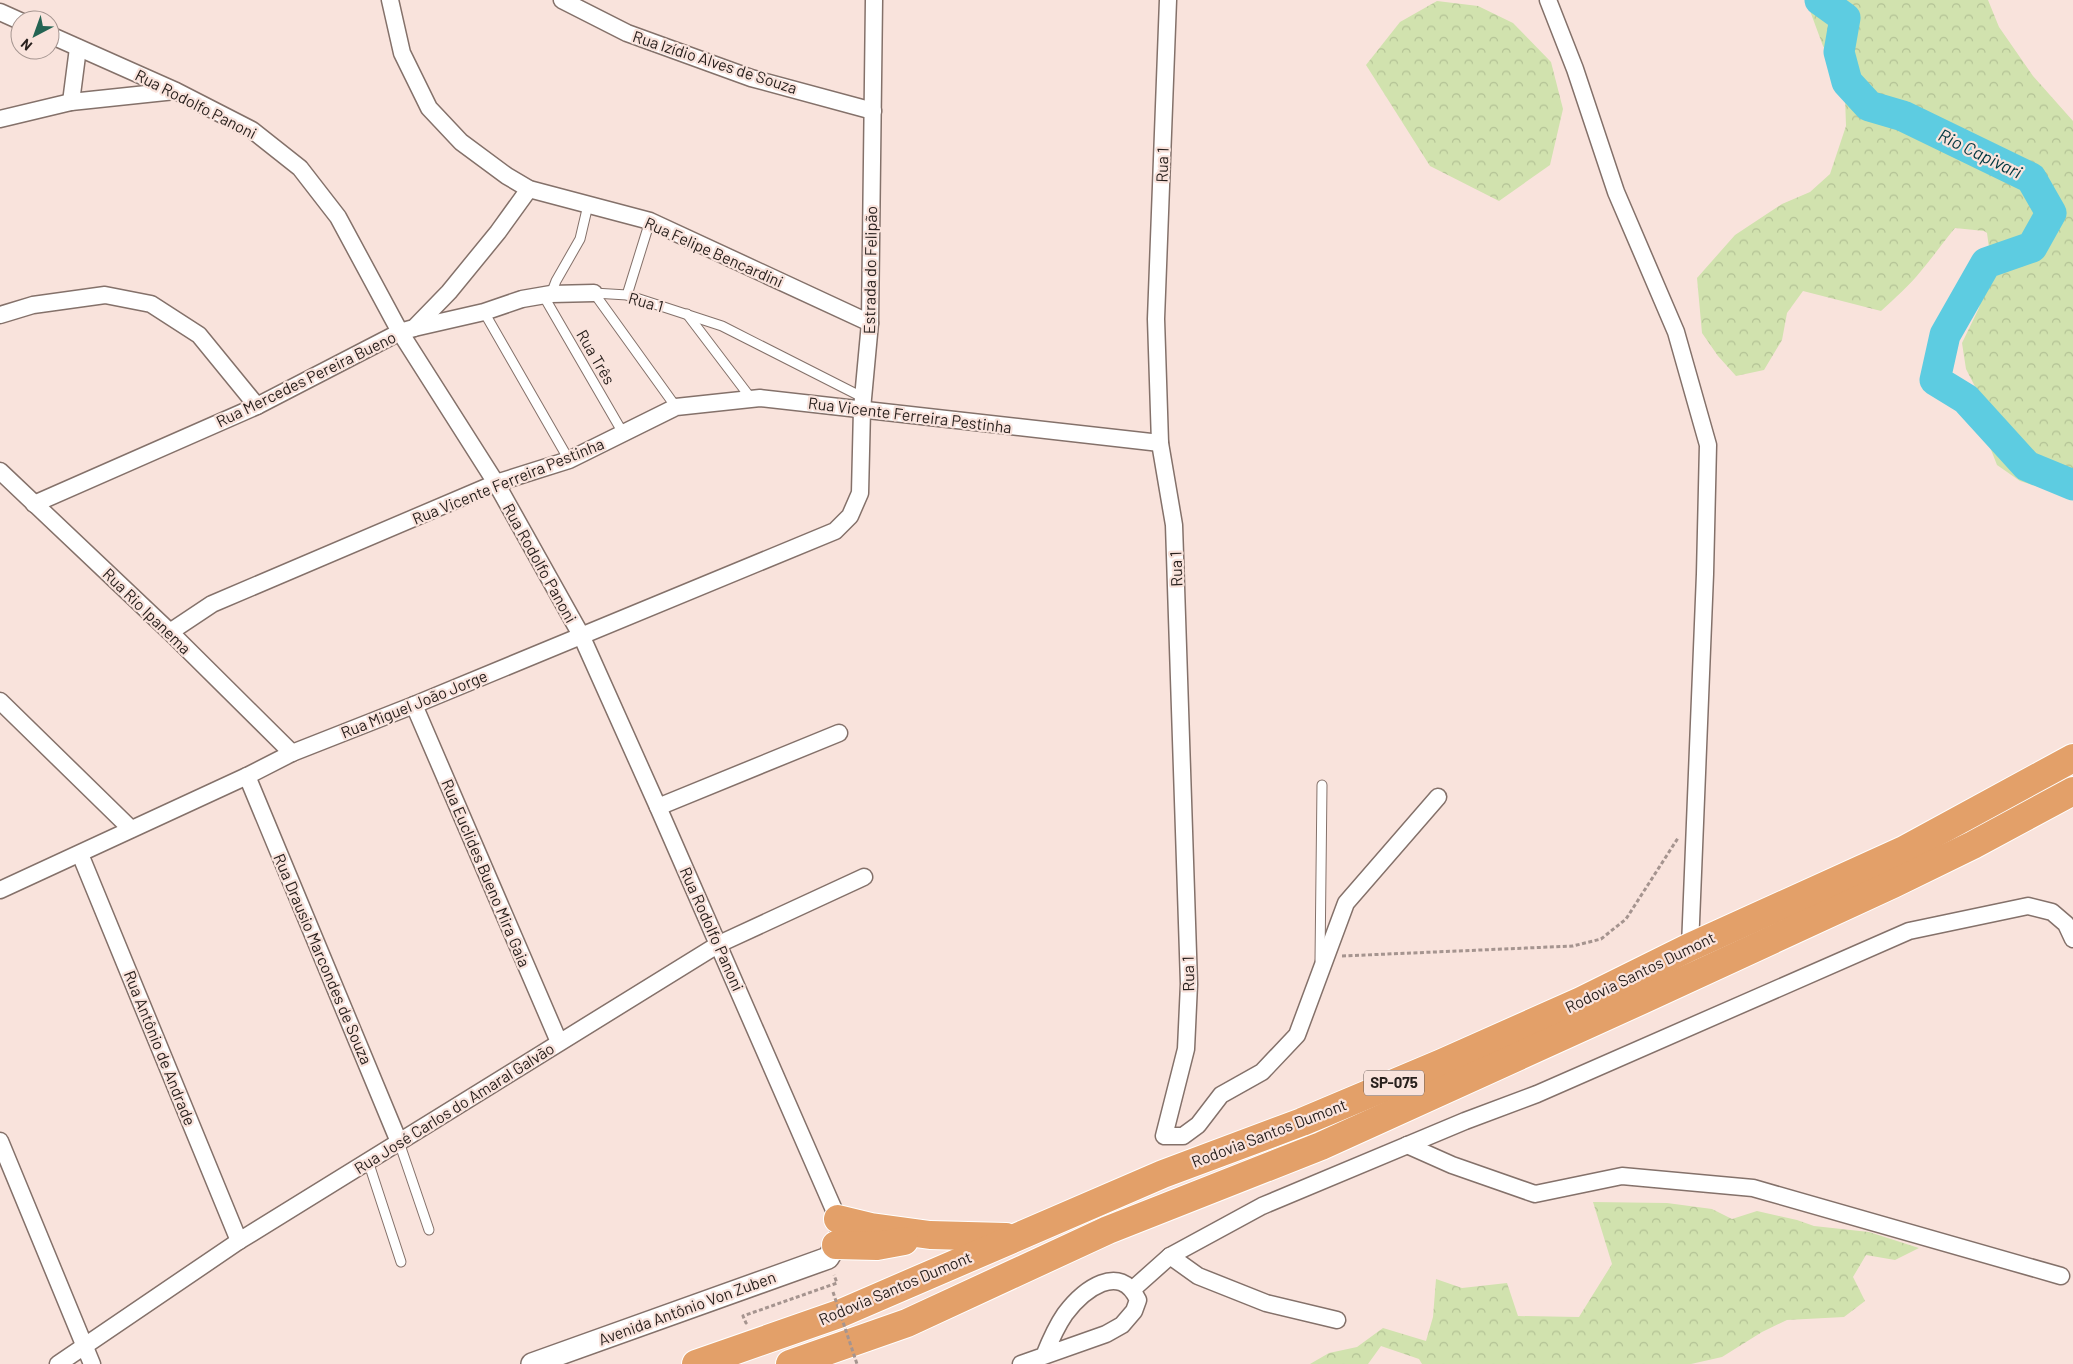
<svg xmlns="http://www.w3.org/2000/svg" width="2073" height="1364" font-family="Barlow,sans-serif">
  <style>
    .forest { fill: url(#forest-crowns) }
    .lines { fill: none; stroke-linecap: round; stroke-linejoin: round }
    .river { stroke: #5dcce1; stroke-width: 31 }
    .service-casing { stroke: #84716a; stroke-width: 11 }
    .minor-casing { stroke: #84716a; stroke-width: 19 }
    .tertiary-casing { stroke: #84716a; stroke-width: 24 }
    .motorway-casing { stroke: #fff; stroke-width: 30 }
    .path { stroke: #a5948f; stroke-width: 3; stroke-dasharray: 4 2.5; stroke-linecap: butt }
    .service { stroke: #fff; stroke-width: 9 }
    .minor { stroke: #fff; stroke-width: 16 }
    .tertiary { stroke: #fff; stroke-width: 21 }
    .motorway { stroke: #e3a069; stroke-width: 28 }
    .path-bridge { stroke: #a5948f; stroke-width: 3; stroke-dasharray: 4 2.5; stroke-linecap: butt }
    .labels { text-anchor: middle; stroke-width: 4.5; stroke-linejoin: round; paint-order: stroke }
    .shield { fill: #f9e3dc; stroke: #675a56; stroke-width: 1 }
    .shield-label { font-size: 15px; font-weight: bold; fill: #28201d }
    .street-label { font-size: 16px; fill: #28201d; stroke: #f9e3dc }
    .water-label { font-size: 18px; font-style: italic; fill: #003740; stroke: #f9e3dc }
  </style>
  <defs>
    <pattern id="forest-crowns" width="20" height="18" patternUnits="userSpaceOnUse" patternTransform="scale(1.25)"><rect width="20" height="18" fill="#d1e2ae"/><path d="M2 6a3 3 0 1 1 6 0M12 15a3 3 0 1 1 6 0" fill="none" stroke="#b3c295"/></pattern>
  </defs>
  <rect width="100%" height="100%" fill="#f9e3dc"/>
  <g class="forest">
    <path d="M1806,0H1988L1999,27L2033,76L2073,121V498L2020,481L1997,465L1986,437L1984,404L1966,369L1962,343L1979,308L1990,255L1987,233L1984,231L1955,228C1943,242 1933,257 1921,271C1909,286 1895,298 1881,311L1803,291L1787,313L1782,340L1764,370L1736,376L1718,356L1702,333L1697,278L1735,235L1782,204L1810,192L1830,174L1846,126L1845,97L1842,76L1823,46Z"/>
    <polygon points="1437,1 1478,6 1513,23 1551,62 1563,109 1550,165 1499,201 1430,166 1366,65 1400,22"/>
    <polygon points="1593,1202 1667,1203 1712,1209 1732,1219 1757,1211 1797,1220 1814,1226 1869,1232 1919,1248 1895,1260 1866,1255 1853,1277 1865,1301 1844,1317 1787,1320 1762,1332 1722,1357 1691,1364 1422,1364 1419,1359 1381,1346 1368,1364 1310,1364 1329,1353 1357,1347 1383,1328 1426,1341 1433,1317 1436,1279 1462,1288 1507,1283 1518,1316 1579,1317 1612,1264"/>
  </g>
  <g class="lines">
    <polyline class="river" points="1820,0 1845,18 1839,52 1847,82 1869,106 1903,116 2031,178 2051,213 2032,247 1986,263 1945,335 1935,380 1966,399 2027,466 2073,485"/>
    <g class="service-casing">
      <g id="service">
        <polyline points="594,293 627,295 722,326 864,398"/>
        <polyline points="594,293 676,407"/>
        <polyline points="551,294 556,281 580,239 588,205"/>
        <polyline points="543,295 623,433"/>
        <polyline points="627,295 650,221"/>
        <polyline points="484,312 569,460"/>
        <polyline points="687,314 750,397"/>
        <polyline points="1320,960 1322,785"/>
        <polyline points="399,1142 429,1230"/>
        <polyline points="368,1161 401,1262"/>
      </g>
    </g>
    <g class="minor-casing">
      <g id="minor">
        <polyline points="390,0 402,53 429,108 461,142 507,176 529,189 650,221 870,323"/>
        <polyline points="562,0 627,33 751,78 873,111"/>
        <polyline points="1168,0 1156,319 1160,443 1174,525 1189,984 1186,1049 1164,1136 1183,1136 1198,1125 1221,1095 1262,1072 1297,1035 1346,903 1438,797"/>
        <polyline points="1548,0 1575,69 1616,192 1676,332 1708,445 1705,574 1690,947"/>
        <polyline points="0,12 20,21"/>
        <polyline points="50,35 176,91 252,130 300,168 338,217 400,332 496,483 581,635 658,807 838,1219 838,1228"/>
        <polyline points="71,102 78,48"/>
        <polyline points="0,119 71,102 175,91"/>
        <polyline points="0,315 33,305 105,295 151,304 199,335 257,406"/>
        <polyline points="414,328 484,312 522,299 551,294 594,293"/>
        <polyline points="0,471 170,632 292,753"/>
        <polyline points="34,504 257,406 400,332 414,328 449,292 498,232 529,189"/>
        <polyline points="170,632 212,604 496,483 569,460 676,407 760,398 1160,443"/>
        <polyline points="0,701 131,829"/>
        <polyline points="414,705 559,1042"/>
        <polyline points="247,776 399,1142"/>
        <polyline points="658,807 839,733"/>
        <polyline points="80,854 239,1241"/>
        <polyline points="0,890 247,776 292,753 414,705 835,531 850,516 860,493 862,409 870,323 874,0"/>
        <polyline points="0,1141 92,1364"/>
        <polyline points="1407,1145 1452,1165 1535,1194 1622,1176 1753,1188 2061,1276"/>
        <polyline points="1170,1256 1198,1276 1266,1303 1337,1320"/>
        <polyline points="1133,1289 1170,1256 1262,1206 1465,1121 1537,1094 1909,931 2028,906 2052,912 2066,924 2073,939"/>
        <polyline points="58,1364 239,1241 719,944 864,877"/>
        <path d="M1021,1364L1106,1334L1122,1325L1134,1311L1138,1300C1120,1261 1083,1290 1065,1314C1056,1327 1050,1341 1044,1356"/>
      </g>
    </g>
    <g class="tertiary-casing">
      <polyline id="tertiary" points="532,1364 828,1258 836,1245"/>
    </g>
    <g class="motorway-casing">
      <g id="motorway">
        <polyline points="838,1219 871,1227 930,1235 1006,1237"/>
        <polyline points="836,1245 877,1246 904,1241"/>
        <polyline points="696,1364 839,1314 1163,1174 1302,1122 1442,1063 1581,1001 1690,947 1904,850 2073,758"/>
        <polyline points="790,1364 907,1323 1108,1230 1321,1146 1642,1000 1893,884 1973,845 2073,791"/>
      </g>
    </g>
    <g class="path">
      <polyline points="1342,956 1573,946 1601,939 1626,919 1678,838"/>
      <polyline points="747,1322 746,1323 743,1316 837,1283 834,1275"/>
    </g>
    <use href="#service" class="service"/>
    <use href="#minor" class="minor"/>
    <use href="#tertiary" class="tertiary"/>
    <use href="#motorway" class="motorway"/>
    <polyline class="path-bridge" points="833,1292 857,1364"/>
  </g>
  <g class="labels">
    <rect class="shield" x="1364" y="1070.5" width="60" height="25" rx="4"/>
    <g class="shield-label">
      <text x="1394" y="1088">SP-075</text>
    </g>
    <g class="street-label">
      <text transform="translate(715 62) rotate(18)" y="6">Rua Izídio Alves de Souza</text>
      <text transform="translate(196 104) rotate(27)" y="6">Rua Rodolfo Panoni</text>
      <text transform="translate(1162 165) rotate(-88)" y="6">Rua 1</text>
      <text transform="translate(714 252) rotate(24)" y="6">Rua Felipe Bencardini</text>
      <text transform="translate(870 270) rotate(-89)" y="6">Estrada do Felipão</text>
      <text transform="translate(646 302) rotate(16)" y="6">Rua 1</text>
      <text transform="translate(596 357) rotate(60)" y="6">Rua Três</text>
      <text transform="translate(306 379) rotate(-26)" y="6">Rua Mercedes Pereira Bueno</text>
      <text transform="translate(910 415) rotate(7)" y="6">Rua Vicente Ferreira Pestinha</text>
      <text transform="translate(508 481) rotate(-22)" y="6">Rua Vicente Ferreira Pestinha</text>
      <text transform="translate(540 563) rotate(61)" y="6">Rua Rodolfo Panoni</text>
      <text transform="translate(1176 569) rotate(-92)" y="6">Rua 1</text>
      <text transform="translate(147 611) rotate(44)" y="6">Rua Rio Ipanema</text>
      <text transform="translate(414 704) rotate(-22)" y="6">Rua Miguel João Jorge</text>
      <text transform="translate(486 873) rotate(67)" y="6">Rua Euclides Bueno Mira Gaia</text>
      <text transform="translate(712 929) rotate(66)" y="6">Rua Rodolfo Panoni</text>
      <text transform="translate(323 959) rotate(67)" y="6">Rua Drausio Marcondes de Souza</text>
      <text transform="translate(1640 972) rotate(-26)" y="6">Rodovia Santos Dumont</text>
      <text transform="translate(1188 974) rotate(-91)" y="6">Rua 1</text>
      <text transform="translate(160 1048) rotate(68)" y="6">Rua Antônio de Andrade</text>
      <text transform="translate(454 1108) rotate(-32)" y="6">Rua José Carlos do Amaral Galvão</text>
      <text transform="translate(1269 1133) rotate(-21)" y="6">Rodovia Santos Dumont</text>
      <text transform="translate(895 1288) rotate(-23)" y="6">Rodovia Santos Dumont</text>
      <text transform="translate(687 1308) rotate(-20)" y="6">Avenida Antônio Von Zuben</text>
    </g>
    <g class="water-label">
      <text transform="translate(1980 154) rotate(26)" y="6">Rio Capivari</text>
    </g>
  </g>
  <g transform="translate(35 35) rotate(221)"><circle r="24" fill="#f9e3dc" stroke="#a59590"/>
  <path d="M0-4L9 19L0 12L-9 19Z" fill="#246453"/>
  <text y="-8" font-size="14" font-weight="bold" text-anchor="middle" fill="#28201d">N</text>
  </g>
</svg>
